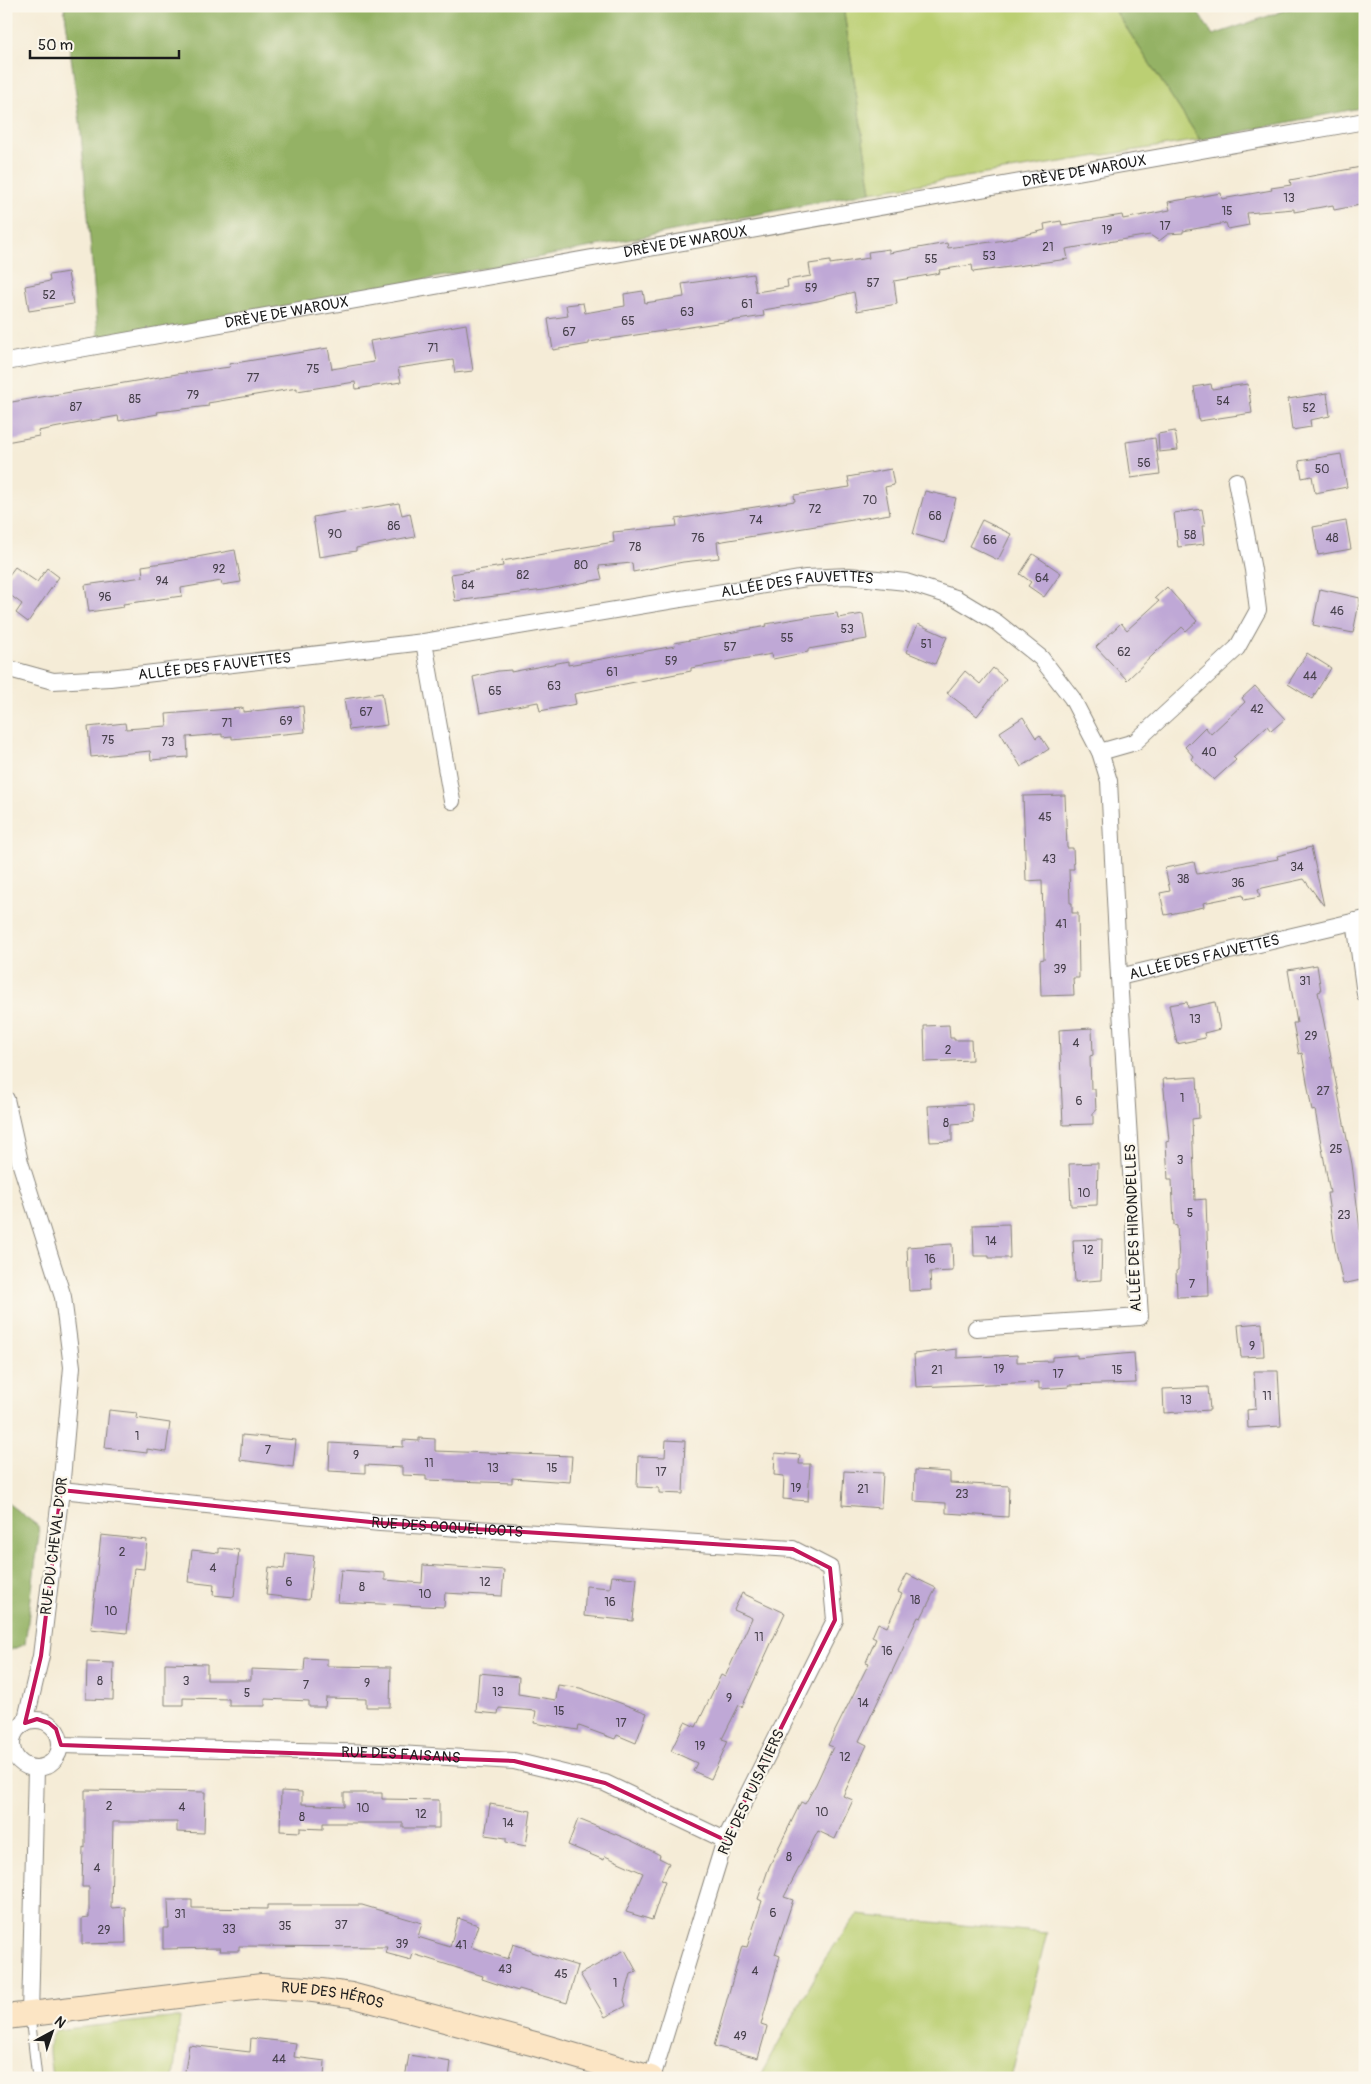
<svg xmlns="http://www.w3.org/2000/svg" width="1371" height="2084" font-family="Pangolin,sans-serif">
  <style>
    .green { fill: #bbcf73; stroke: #6c7648 }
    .forest { fill: #94b265; stroke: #586740 }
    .building { fill: #bfa8d6 }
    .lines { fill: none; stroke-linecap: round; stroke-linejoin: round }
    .lane-casing { stroke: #88847a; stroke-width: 11 }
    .street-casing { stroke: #88847a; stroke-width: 18 }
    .secondary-casing { stroke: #88847a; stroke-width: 26 }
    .lane { stroke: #fff; stroke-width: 9 }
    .street { stroke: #fff; stroke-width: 16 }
    .secondary { stroke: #fce5c4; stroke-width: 24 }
    .marked { fill: none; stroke: #c2185b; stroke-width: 4; stroke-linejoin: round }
    .labels { text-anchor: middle; stroke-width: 4.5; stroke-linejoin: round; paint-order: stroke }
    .number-label { font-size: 12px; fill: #453f4a }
    .street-label { font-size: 15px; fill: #1c1c1c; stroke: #fbf7ec }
  </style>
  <rect width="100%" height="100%" fill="#fbf7ec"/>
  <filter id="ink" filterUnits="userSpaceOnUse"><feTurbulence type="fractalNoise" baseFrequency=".02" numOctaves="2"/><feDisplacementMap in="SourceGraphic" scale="10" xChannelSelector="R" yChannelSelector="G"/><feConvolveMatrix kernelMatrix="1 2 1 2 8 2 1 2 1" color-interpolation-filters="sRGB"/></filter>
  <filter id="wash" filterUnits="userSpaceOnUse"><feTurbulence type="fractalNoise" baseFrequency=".0096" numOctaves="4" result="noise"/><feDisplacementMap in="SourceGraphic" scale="20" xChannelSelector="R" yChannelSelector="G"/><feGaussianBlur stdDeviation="1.12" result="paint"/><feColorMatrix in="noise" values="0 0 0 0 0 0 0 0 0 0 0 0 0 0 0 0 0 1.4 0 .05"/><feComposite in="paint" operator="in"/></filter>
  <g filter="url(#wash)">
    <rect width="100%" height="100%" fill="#f5ecd7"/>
    <g class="green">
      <polygon points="843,6 1112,6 1200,140 871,192"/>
      <polygon points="857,1915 1047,1933 1011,2078 759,2078 826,1957"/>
      <path d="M180,2017L173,2078H52C51,2062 44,2042 56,2030Z"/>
    </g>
    <g class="forest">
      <polygon points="64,6 843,6 871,192 99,344 80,122"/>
      <polygon points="1112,6 1193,6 1213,35 1298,6 1365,6 1365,107 1200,140"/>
      <polygon points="6,1502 38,1526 39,1535 25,1644 6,1652"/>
    </g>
    <g id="blocks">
      <g class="building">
        <polygon points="1361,167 1365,186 1365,204 1334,210 1333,205 1294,212 1294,209 1247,213 1249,225 1228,229 1226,223 1183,231 1183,233 1168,234 1159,241 1150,235 1066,249 1068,259 973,272 972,265 939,270 940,273 894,281 897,304 857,311 854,292 818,301 763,310 764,316 589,342 589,344 553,350 548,319 568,316 566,305 583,303 585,313 625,306 624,294 643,291 645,303 684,297 682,284 753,274 756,292 788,287 787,280 811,276 809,264 830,261 830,264 869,258 868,252 889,249 889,253 947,243 948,248 1005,240 1045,230 1044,224 1061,221 1062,225 1122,215 1123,219 1170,210 1168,202 1221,193 1222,199 1272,190 1271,188 1291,185 1290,180"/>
        <polygon points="68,272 73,304 29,311 25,286 50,281 49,275"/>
        <polygon points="466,324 473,371 455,373 453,360 398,368 401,382 356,389 355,382 297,391 297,388 208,403 209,406 157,412 158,414 119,421 118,416 85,422 38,431 39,436 6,442 6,403 177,374 230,367 229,364 328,348 332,369 374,362 370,341"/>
        <polygon points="1211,384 1212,389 1248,384 1252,413 1199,421 1194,387"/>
        <polygon points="1327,393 1330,416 1310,420 1311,427 1292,430 1288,399"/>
        <polygon points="1175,431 1178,450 1159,452 1158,434"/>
        <polygon points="1155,438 1160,474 1131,478 1126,442"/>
        <polygon points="1341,454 1347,487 1315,493 1312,476 1302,478 1299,461"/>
        <polygon points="891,469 894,485 885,487 890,514 717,542 719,558 683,562 633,572 632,563 599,566 602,579 544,590 455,601 451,574 503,566 502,561 614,542 613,532 677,526 676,519 795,501 794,495 850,487 848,477"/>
        <polygon points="925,491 956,498 945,543 913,534"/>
        <polygon points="399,503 402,515 410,513 415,537 356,548 356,551 319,557 313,517"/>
        <polygon points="1202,509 1205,526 1202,526 1204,544 1178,547 1174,513"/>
        <polygon points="982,520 1011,534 998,560 969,546"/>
        <polygon points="1346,521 1351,549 1318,555 1313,527"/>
        <polygon points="235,550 241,582 222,585 221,581 181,588 182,596 123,604 124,607 89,612 85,585 143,577 142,566 197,558 197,557"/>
        <polygon points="1033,554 1061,573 1044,597 1028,586 1031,582 1020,574"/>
        <polygon points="15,567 37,582 47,568 59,577 28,622 16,613 22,604 6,592 6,579"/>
        <polygon points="1167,587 1197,621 1186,631 1182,627 1127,680 1096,647 1121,623 1127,630 1159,601 1155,598"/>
        <polygon points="1320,589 1360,598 1353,633 1313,625"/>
        <polygon points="837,613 838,618 863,614 867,639 808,649 808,652 773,659 772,654 691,668 691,671 574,694 576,704 540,711 538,702 480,713 473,677 498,671 511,670 511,672 568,661 568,665 675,646 674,643 767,626 766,624 801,618"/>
        <polygon points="918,624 947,637 935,664 906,652"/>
        <polygon points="1307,653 1331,668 1312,699 1288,684"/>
        <polygon points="993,668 1006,679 977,716 947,693 965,671 980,684"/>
        <polygon points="1255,686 1285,719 1271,731 1267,726 1233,757 1236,760 1214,780 1191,759 1193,756 1185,747 1205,727 1211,734 1245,702 1242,698"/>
        <polygon points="382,693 387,725 349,730 344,699"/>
        <polygon points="303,706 305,732 232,739 232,736 222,737 222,734 187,737 188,757 151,760 150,751 91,757 88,727 125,723 126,729 167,726 166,714 243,708 243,712"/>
        <polygon points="1023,717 1036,738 1040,735 1049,749 1021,767 1000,732"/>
        <polygon points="1065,795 1067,848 1073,848 1074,869 1069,869 1070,903 1072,903 1072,913 1078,913 1079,978 1073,978 1074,995 1041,996 1040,960 1044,959 1042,880 1026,881 1023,796"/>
        <polygon points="1311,847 1324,906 1304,879 1258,889 1260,897 1244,900 1243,895 1203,903 1204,907 1165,915 1160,893 1170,891 1165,868 1194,862 1197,874 1278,859 1277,856"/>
        <polygon points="1317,965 1321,991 1318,992 1352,1164 1362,1245 1365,1244 1365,1279 1343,1284 1335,1247 1327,1193 1330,1193 1315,1110 1312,1111 1302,1053 1299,1054 1293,1023 1297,1023 1288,970"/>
        <polygon points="1187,1002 1188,1008 1215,1002 1220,1029 1204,1033 1205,1038 1177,1044 1169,1005"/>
        <polygon points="949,1025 950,1038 954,1038 954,1040 971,1040 972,1060 925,1062 924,1026"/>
        <polygon points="1092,1028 1093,1055 1090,1056 1091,1089 1095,1089 1096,1111 1093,1112 1093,1124 1063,1125 1059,1030"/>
        <polygon points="1197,1077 1199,1118 1192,1119 1195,1200 1206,1199 1209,1296 1177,1297 1176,1271 1178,1270 1178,1260 1179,1260 1177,1226 1174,1225 1172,1180 1168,1180 1166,1142 1169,1141 1163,1079"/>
        <polygon points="972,1104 973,1122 952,1124 952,1141 930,1142 928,1106"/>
        <polygon points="1098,1163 1097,1205 1071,1206 1069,1164"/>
        <polygon points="1009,1224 1010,1258 989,1258 989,1256 974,1256 973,1225"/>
        <polygon points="1102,1239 1101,1280 1075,1282 1073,1240"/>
        <polygon points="952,1244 953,1271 930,1272 931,1290 909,1291 907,1247"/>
        <polygon points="1262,1323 1264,1356 1241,1357 1238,1325"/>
        <polygon points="957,1349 957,1358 1017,1355 1017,1362 1052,1361 1052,1357 1077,1355 1077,1358 1134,1353 1136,1383 1068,1385 1069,1387 1039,1389 1039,1382 916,1387 914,1354"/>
        <polygon points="1254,1371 1278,1371 1281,1426 1248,1428 1247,1410 1256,1409"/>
        <polygon points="1208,1387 1210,1410 1164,1413 1163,1389"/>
        <polygon points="109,1410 137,1413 136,1418 170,1423 166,1452 147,1449 147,1453 105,1448"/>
        <polygon points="242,1435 296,1440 293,1467 240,1460"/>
        <polygon points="419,1438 435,1439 435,1451 572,1456 570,1482 512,1478 512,1483 426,1480 426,1476 402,1475 402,1467 365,1465 365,1473 329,1471 330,1443 403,1447 403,1440 419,1441"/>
        <polygon points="666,1440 685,1441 683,1494 659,1493 659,1488 637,1487 638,1456 665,1457"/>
        <polygon points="775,1453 800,1455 799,1464 810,1464 808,1501 783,1499 784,1476 774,1475"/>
        <polygon points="915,1470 950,1472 950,1483 1009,1486 1008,1517 946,1513 946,1503 914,1501"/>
        <polygon points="844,1471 883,1473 881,1508 842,1505"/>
        <polygon points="101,1535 147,1540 144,1569 134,1568 127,1633 91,1629"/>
        <polygon points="219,1548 239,1550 234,1597 213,1595 214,1585 188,1582 192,1550 219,1553"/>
        <polygon points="286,1553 314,1556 309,1600 266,1595 269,1567 284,1569"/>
        <polygon points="423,1565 504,1570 502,1596 445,1593 444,1607 338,1602 341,1570 385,1573 385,1580 422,1583"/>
        <polygon points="907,1574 936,1588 921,1618 918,1617 859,1741 867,1745 843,1796 853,1800 835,1839 818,1831 784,1897 793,1900 775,1954 780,1956 761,2025 767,2027 758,2058 714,2046 742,1946 747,1947 762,1901 758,1899 769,1867 801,1802 805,1804 816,1784 833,1747 828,1745 869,1663 866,1662 876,1639 872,1637 878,1623 887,1627 902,1594 898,1592"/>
        <polygon points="612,1576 637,1578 633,1621 584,1616 586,1586 610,1588"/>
        <polygon points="742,1593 785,1613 742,1707 739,1705 722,1739 728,1741 711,1779 693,1771 697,1763 671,1751 685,1722 696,1727 721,1675 725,1677 752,1618 734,1610"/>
        <polygon points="305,1658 327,1659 327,1666 391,1667 390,1707 366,1707 366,1699 326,1698 325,1707 309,1707 309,1701 265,1699 265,1706 229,1706 229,1699 183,1698 183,1705 165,1705 165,1663 207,1664 207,1680 251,1680 251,1669 304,1671"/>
        <polygon points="87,1662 114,1663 113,1700 86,1699"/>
        <polygon points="479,1673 519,1677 518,1694 556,1700 558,1685 580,1688 647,1713 636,1743 617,1735 615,1739 579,1726 578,1730 534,1723 536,1711 499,1708 498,1714 476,1712"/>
        <polygon points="85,1790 205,1792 204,1833 177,1832 177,1822 113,1822 111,1908 125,1907 126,1943 82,1944 82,1918 89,1917 89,1887 82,1887 83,1847 85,1848"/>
        <polygon points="281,1791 302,1792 302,1804 344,1806 344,1793 382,1793 382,1799 439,1800 439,1828 403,1828 403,1823 323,1823 323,1829 300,1828 300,1832 280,1831"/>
        <polygon points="490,1804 531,1811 526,1846 506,1842 506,1838 485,1835"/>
        <polygon points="578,1819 630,1840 660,1855 659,1858 669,1863 661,1880 665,1881 652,1920 626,1912 643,1873 605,1856 604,1860 568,1845"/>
        <polygon points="168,1900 192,1900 192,1908 267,1909 267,1905 362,1905 422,1923 418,1937 450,1947 458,1918 478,1925 471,1947 508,1959 513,1944 531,1950 531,1952 578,1966 567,2003 519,1989 518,1991 482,1979 483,1976 413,1954 411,1960 385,1953 387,1947 239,1946 239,1951 219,1951 220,1948 163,1949 163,1928 169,1928"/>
        <polygon points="625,1950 637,1972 631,1974 624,2000 626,2006 605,2017 580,1974"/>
        <polygon points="251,2038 296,2043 294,2057 325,2061 324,2078 184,2078 189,2045 250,2052"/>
        <polygon points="409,2055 451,2062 449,2078 405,2078"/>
      </g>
    </g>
  </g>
  <g filter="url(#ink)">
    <use href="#blocks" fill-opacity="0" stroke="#88847a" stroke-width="1"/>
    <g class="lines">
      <g class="lane-casing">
        <polyline id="lane" points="30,2016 37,2078"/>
      </g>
      <g class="street-casing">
        <g id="street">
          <path id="s1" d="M6,362L1365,121"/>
          <polyline points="424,642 452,801"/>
          <path id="s2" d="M6,668L53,681L110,678L424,642L806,578L849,576L906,582L956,598L996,622L1041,658L1072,698L1100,752L1109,781L1119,977L1365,919"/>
          <polyline points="1100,752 1135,742 1237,648 1258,610 1253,570 1236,481"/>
          <polyline points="1355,921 1365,994"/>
          <polyline points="6,1099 20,1162 63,1297 72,1367 61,1490 41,1656 25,1723"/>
          <polyline points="976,1328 1140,1317 1119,977"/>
          <path id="s3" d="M61,1490L380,1523L793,1549L830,1568L835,1620L725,1840L652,2078"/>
          <circle cx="36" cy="1744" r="24"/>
          <path id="s4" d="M61,1745L382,1753L514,1761L605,1783L725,1840"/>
          <polyline points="30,2015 36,1768"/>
        </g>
      </g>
      <g class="secondary-casing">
        <g id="secondary">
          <path id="s5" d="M6,2017L262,1986L306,1989L351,1995L535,2044L651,2078"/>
        </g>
      </g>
      <use href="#lane" class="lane"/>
      <use href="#street" class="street"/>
      <use href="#secondary" class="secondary"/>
    </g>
  </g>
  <path class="marked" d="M61,1490L380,1523L793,1549L830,1568L835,1620L725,1840L605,1783L514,1761L61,1745L56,1729L49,1723L37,1719L25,1723L41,1656Z"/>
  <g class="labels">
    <g class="number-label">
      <text x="1289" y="202">13</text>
      <text x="1227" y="215">15</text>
      <text x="1165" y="230">17</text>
      <text x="1107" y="234">19</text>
      <text x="1048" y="251">21</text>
      <text x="989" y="260">53</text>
      <text x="931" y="263">55</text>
      <text x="873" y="287">57</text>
      <text x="811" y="292">59</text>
      <text x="49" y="299">52</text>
      <text x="747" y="308">61</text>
      <text x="687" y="316">63</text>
      <text x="628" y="325">65</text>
      <text x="569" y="336">67</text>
      <text x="433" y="352">71</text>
      <text x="313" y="373">75</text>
      <text x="253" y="382">77</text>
      <text x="193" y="399">79</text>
      <text x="135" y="403">85</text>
      <text x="1223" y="405">54</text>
      <text x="76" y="411">87</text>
      <text x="1309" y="412">52</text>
      <text x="1144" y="467">56</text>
      <text x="1322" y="473">50</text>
      <text x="870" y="504">70</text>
      <text x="815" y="513">72</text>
      <text x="935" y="520">68</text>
      <text x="756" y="524">74</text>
      <text x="394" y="530">86</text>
      <text x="335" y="538">90</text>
      <text x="1190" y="539">58</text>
      <text x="698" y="542">76</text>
      <text x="1332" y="542">48</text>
      <text x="990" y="544">66</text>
      <text x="635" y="551">78</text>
      <text x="581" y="569">80</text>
      <text x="219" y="573">92</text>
      <text x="523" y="579">82</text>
      <text x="1042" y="582">64</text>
      <text x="162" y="585">94</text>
      <text x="468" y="589">84</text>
      <text x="105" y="601">96</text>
      <text x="1337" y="615">46</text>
      <text x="847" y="633">53</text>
      <text x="787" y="642">55</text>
      <text x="926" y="648">51</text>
      <text x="730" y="651">57</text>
      <text x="1124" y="656">62</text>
      <text x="671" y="665">59</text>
      <text x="612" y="676">61</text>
      <text x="1310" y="680">44</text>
      <text x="554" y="690">63</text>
      <text x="495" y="695">65</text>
      <text x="1257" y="713">42</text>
      <text x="366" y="716">67</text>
      <text x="286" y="725">69</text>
      <text x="227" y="727">71</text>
      <text x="108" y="744">75</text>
      <text x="168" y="746">73</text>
      <text x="1209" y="756">40</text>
      <text x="1045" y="821">45</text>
      <text x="1049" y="863">43</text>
      <text x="1297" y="871">34</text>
      <text x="1183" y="883">38</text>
      <text x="1238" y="887">36</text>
      <text x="1061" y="928">41</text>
      <text x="1060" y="973">39</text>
      <text x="1305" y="985">31</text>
      <text x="1195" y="1023">13</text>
      <text x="1311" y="1040">29</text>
      <text x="1076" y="1047">4</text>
      <text x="948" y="1054">2</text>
      <text x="1323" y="1095">27</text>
      <text x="1182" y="1102">1</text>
      <text x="1079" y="1105">6</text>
      <text x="946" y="1127">8</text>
      <text x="1336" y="1153">25</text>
      <text x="1180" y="1164">3</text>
      <text x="1084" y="1197">10</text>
      <text x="1190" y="1217">5</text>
      <text x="1344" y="1219">23</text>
      <text x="991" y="1245">14</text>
      <text x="1088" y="1254">12</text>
      <text x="930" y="1263">16</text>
      <text x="1192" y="1288">7</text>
      <text x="1252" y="1350">9</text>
      <text x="999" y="1373">19</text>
      <text x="937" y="1374">21</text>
      <text x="1117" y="1374">15</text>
      <text x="1058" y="1378">17</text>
      <text x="1267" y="1400">11</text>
      <text x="1186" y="1404">13</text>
      <text x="137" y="1440">1</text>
      <text x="268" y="1454">7</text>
      <text x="356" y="1459">9</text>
      <text x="429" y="1467">11</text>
      <text x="493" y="1472">13</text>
      <text x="552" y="1472">15</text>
      <text x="661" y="1476">17</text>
      <text x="796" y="1492">19</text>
      <text x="863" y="1493">21</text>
      <text x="962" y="1498">23</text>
      <text x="122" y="1556">2</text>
      <text x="213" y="1572">4</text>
      <text x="289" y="1586">6</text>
      <text x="485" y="1586">12</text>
      <text x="362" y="1591">8</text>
      <text x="425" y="1598">10</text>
      <text x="915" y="1604">18</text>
      <text x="610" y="1606">16</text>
      <text x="111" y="1615">10</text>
      <text x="759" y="1641">11</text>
      <text x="887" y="1655">16</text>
      <text x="100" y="1685">8</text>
      <text x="186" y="1685">3</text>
      <text x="367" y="1687">9</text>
      <text x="306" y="1689">7</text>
      <text x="498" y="1696">13</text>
      <text x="247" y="1697">5</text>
      <text x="729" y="1702">9</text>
      <text x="863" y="1707">14</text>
      <text x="559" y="1715">15</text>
      <text x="621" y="1727">17</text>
      <text x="700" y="1750">19</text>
      <text x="845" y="1761">12</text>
      <text x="109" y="1810">2</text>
      <text x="182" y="1811">4</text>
      <text x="363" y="1812">10</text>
      <text x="822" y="1816">10</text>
      <text x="421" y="1818">12</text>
      <text x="302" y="1821">8</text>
      <text x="508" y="1827">14</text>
      <text x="789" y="1861">8</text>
      <text x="97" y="1872">4</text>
      <text x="773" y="1917">6</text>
      <text x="180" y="1918">31</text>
      <text x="341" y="1929">37</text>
      <text x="285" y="1930">35</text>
      <text x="229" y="1933">33</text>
      <text x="104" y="1934">29</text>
      <text x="402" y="1948">39</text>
      <text x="461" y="1949">41</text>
      <text x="505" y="1973">43</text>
      <text x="755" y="1975">4</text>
      <text x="561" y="1978">45</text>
      <text x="615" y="1987">1</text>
      <text x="740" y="2040">49</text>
      <text x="279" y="2063">44</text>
    </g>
    <g class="street-label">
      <text dy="5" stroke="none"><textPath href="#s1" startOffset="1095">DRÈVE DE WAROUX</textPath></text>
      <text dy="5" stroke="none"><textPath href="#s1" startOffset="690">DRÈVE DE WAROUX</textPath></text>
      <text dy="5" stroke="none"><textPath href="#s1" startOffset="285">DRÈVE DE WAROUX</textPath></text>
      <text dy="5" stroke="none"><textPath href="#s2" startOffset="800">ALLÉE DES FAUVETTES</textPath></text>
      <text dy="5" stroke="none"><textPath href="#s2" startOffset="211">ALLÉE DES FAUVETTES</textPath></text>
      <text dy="5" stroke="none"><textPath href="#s2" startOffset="1492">ALLÉE DES FAUVETTES</textPath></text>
      <text transform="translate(1133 1228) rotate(-92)" y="5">ALLÉE DES HIRONDELLES</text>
      <text dy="5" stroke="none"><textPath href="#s3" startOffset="388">RUE DES COQUELICOTS</textPath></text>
      <text transform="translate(54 1546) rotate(-83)" y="5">RUE DU CHEVAL D'OR</text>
      <text dy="5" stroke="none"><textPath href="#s4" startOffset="340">RUE DES FAISANS</textPath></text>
      <text transform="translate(751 1792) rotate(-65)" y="5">RUE DES PUISATIERS</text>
      <text dy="5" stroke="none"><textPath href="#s5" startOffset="329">RUE DES HÉROS</textPath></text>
    </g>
  </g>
  <rect width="1371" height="2084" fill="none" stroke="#fbf7ec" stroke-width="25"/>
  <g transform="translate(52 2032) rotate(40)" stroke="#fbf7ec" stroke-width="4" paint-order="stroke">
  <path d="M0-4L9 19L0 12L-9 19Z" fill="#1c1c1c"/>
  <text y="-8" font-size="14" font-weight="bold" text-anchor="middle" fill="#1c1c1c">N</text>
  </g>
  <path d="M30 50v8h149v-8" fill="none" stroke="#1c1c1c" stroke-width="2.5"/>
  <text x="38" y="50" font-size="15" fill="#1c1c1c" stroke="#fbf7ec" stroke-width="4" paint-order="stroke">50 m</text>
</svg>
